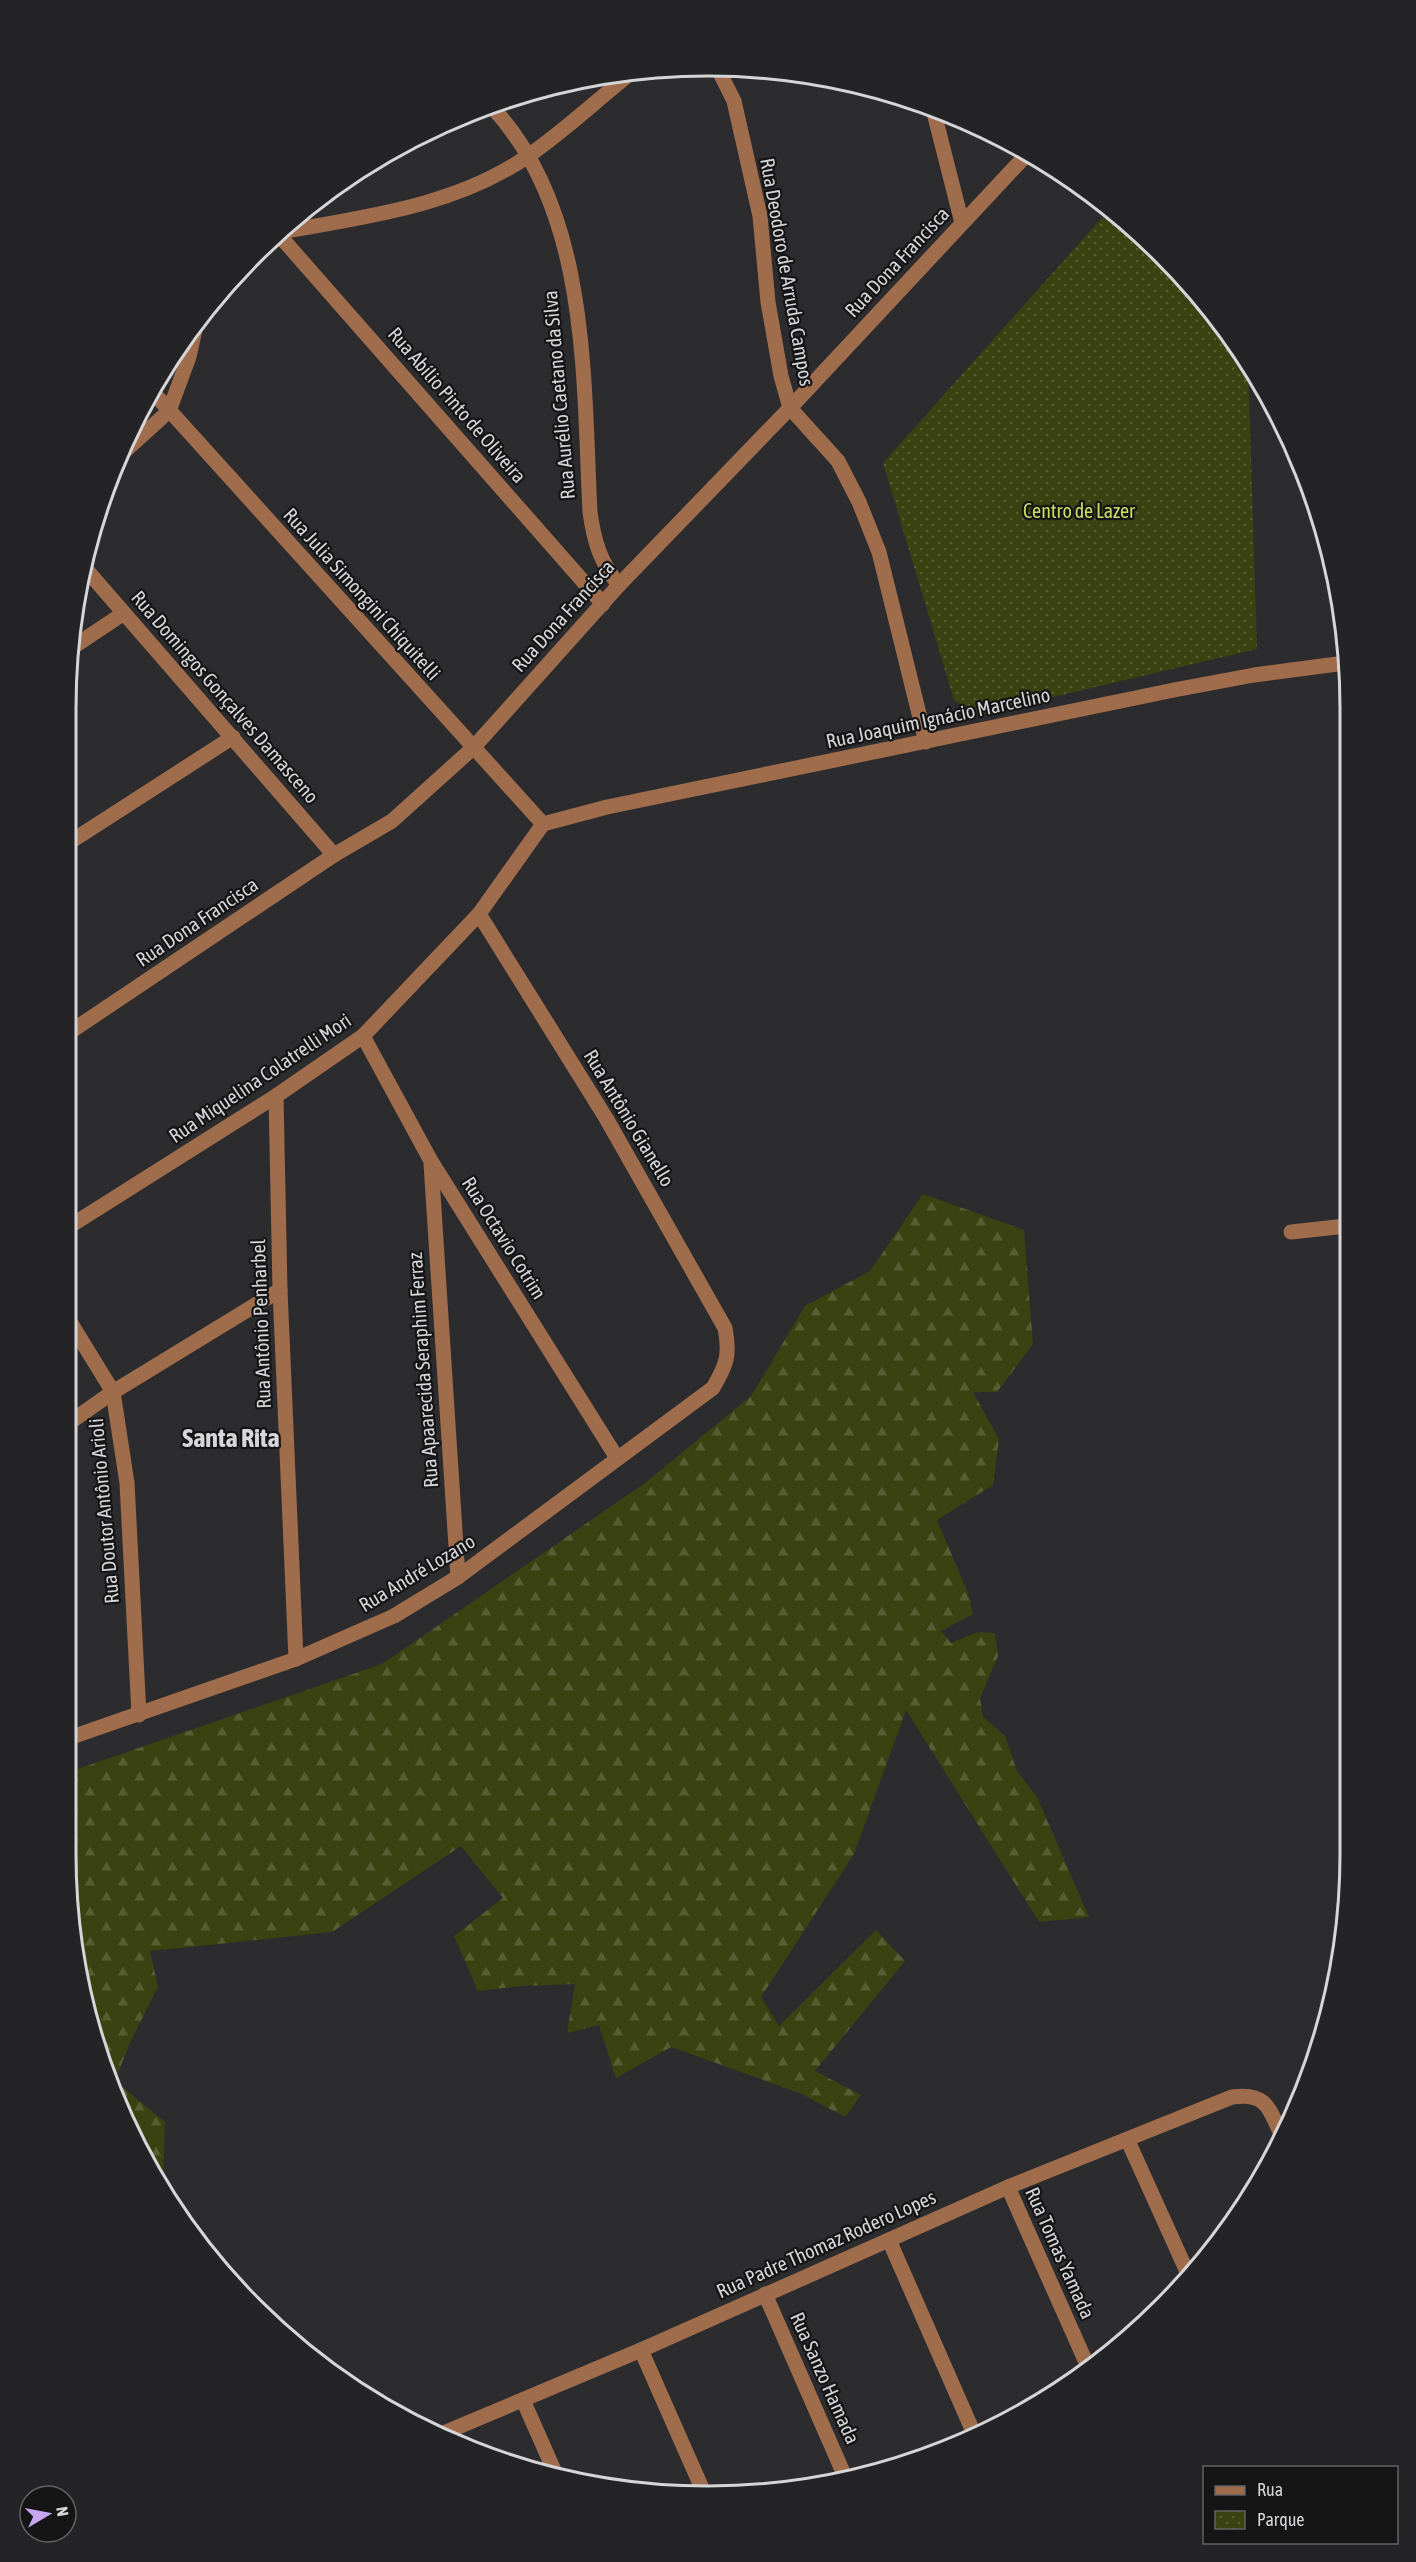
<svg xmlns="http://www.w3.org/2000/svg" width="1416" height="2562" font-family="'Asap Condensed',sans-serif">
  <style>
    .forest { fill: url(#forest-firs) }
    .park { fill: url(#park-dots) }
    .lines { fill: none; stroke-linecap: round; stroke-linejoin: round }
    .minor { stroke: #a06d4c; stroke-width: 15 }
    .labels { text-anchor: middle; stroke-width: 4.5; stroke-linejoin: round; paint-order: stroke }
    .street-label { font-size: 20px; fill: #d6d6d8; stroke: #151516 }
    .park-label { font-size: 20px; fill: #c8df64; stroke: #151516 }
    .district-label { font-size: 26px; font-weight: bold; fill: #d6d6d8; stroke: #151516 }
    .rim { fill: none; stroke: #d6d6d8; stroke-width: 3 }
  </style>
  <defs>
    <pattern id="forest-firs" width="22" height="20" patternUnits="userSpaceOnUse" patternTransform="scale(1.5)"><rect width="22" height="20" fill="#394210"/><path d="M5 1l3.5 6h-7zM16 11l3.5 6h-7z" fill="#555d32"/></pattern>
    <pattern id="park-dots" width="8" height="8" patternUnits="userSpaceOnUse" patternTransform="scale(1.5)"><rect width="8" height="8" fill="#394210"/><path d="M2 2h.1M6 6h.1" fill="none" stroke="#555d32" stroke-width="1.8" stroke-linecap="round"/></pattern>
  </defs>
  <rect width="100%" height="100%" fill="#2c2c2f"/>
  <polygon class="forest" points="923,1194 1024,1230 1033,1344 997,1392 973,1392 999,1439 993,1485 937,1520 968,1593 973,1614 941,1631 951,1643 978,1632 995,1633 998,1656 980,1698 983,1717 1005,1736 1017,1771 1037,1797 1089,1917 1039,1922 906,1710 854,1854 761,1997 779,2026 876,1930 905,1961 815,2071 861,2095 845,2117 802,2094 671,2047 616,2078 599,2025 567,2033 575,1984 521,1986 478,1991 454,1936 503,1898 461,1846 332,1932 150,1951 158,1987 129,2045 115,2081 165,2122 163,2176 158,2184 100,2061 78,1979 66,1854 66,1773 382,1664 645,1483 751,1396 805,1306 870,1271"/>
  <polygon class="park" points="1109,210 1132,226 1242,351 1248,363 1257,649 977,715 954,700 883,463"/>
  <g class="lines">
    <g class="minor">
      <polyline points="718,69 734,101 760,216 768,302 781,376 790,408 838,461 859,502 879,552 926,742"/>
      <path d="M492,107C590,212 583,378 590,512C594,541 600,562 619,585"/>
      <polyline points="933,109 962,223"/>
      <path d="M281,232C365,217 456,206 528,156C564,131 597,100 631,73"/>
      <polyline points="279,235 603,604"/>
      <polyline points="151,390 543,824"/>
      <polyline points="126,450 169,411 189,357 196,325"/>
      <polyline points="84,567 334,855"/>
      <polyline points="70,649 124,613"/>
      <polyline points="543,824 607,807 1174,690 1254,675 1345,663"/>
      <polyline points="67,844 233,737"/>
      <polyline points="67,1034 334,855 392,821 473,748 619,585 790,408 1029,152"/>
      <polyline points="363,1036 431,1161 617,1458"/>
      <polyline points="276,1096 280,1290 296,1659"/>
      <polyline points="431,1164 458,1577"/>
      <polyline points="67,1228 276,1096 363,1036 479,914 543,824"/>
      <polyline points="1291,1232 1346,1226"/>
      <polyline points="67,1317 113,1392 127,1483 139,1715"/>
      <polyline points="66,1425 113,1392 280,1290"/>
      <path d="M66,1739L296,1659L394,1616L458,1577L713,1388C727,1364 730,1355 725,1328L606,1118L479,914"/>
      <polyline points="1128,2141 1189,2276"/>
      <polyline points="1008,2187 1089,2369"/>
      <polyline points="889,2240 975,2436"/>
      <polyline points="765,2294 846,2479"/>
      <polyline points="641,2350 705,2495"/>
      <polyline points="523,2400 557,2477"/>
      <path d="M439,2435L641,2350L1008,2187L1232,2097C1266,2092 1269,2108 1281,2134"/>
    </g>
  </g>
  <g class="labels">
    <g class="street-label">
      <text transform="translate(897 262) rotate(-47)" y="7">Rua Dona Francisca</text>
      <text transform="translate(787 272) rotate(80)" y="7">Rua Deodoro de Arruda Campos</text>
      <text transform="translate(559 395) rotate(-95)" y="7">Rua Aurélio Caetano da Silva</text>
      <text transform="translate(457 405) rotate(49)" y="7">Rua Abílio Pinto de Oliveira</text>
      <text transform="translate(362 594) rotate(48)" y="7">Rua Julia Simongini Chiquitelli</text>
      <text transform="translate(563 616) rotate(-48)" y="7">Rua Dona Francisca</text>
      <text transform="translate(225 697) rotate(49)" y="7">Rua Domingos Gonçalves Damasceno</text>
      <text transform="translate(938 718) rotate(-12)" y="7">Rua Joaquim Ignácio Marcelino</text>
      <text transform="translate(197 922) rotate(-34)" y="7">Rua Dona Francisca</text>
      <text transform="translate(260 1078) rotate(-34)" y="7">Rua Miquelina Colatrelli Mori</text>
      <text transform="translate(629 1118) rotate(59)" y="7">Rua Antônio Gianello</text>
      <text transform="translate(504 1238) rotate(58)" y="7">Rua Octavio Cotrim</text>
      <text transform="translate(261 1324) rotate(-92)" y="7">Rua Antônio Penharbel</text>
      <text transform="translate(423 1370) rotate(-94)" y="7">Rua Apaarecida Seraphim Ferraz</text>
      <text transform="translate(104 1511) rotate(-95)" y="7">Rua Doutor Antônio Arioli</text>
      <text transform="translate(417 1573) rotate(-31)" y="7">Rua André Lozano</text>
      <text transform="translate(826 2244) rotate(-24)" y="7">Rua Padre Thomaz Rodero Lopes</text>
      <text transform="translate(1060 2253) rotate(66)" y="7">Rua Tomas Yamada</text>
      <text transform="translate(825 2378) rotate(66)" y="7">Rua Sanzo Hamada</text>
    </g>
    <g class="park-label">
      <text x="1079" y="518">Centro de Lazer</text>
    </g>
    <g class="district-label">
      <text x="231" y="1447">Santa Rita</text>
    </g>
  </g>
  <path d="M0 0H1416V2562H0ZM708 76H708A632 632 0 0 1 1340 708V1854A632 632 0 0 1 708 2486H708A632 632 0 0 1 76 1854V708A632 632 0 0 1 708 76Z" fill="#242426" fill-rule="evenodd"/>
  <path class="rim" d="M708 76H708A632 632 0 0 1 1340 708V1854A632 632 0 0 1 708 2486H708A632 632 0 0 1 76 1854V708A632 632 0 0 1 708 76Z"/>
  <rect x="1203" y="2466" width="195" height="78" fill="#151516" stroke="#626264" stroke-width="1.5"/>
  <rect x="1215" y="2486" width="30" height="9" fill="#a06d4c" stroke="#626264" stroke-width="1.5"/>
  <text x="1257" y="2496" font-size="18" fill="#d6d6d8">Rua</text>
  <rect x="1215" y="2511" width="30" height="18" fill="url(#park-dots)" stroke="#626264" stroke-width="1.5"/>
  <text x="1257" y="2526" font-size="18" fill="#d6d6d8">Parque</text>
  <g transform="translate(48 2514) rotate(80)"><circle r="28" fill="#151516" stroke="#626264" stroke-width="1.5"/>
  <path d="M0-4.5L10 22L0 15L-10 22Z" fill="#c6a6f0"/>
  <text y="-9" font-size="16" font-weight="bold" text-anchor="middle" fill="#d6d6d8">N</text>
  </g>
</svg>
